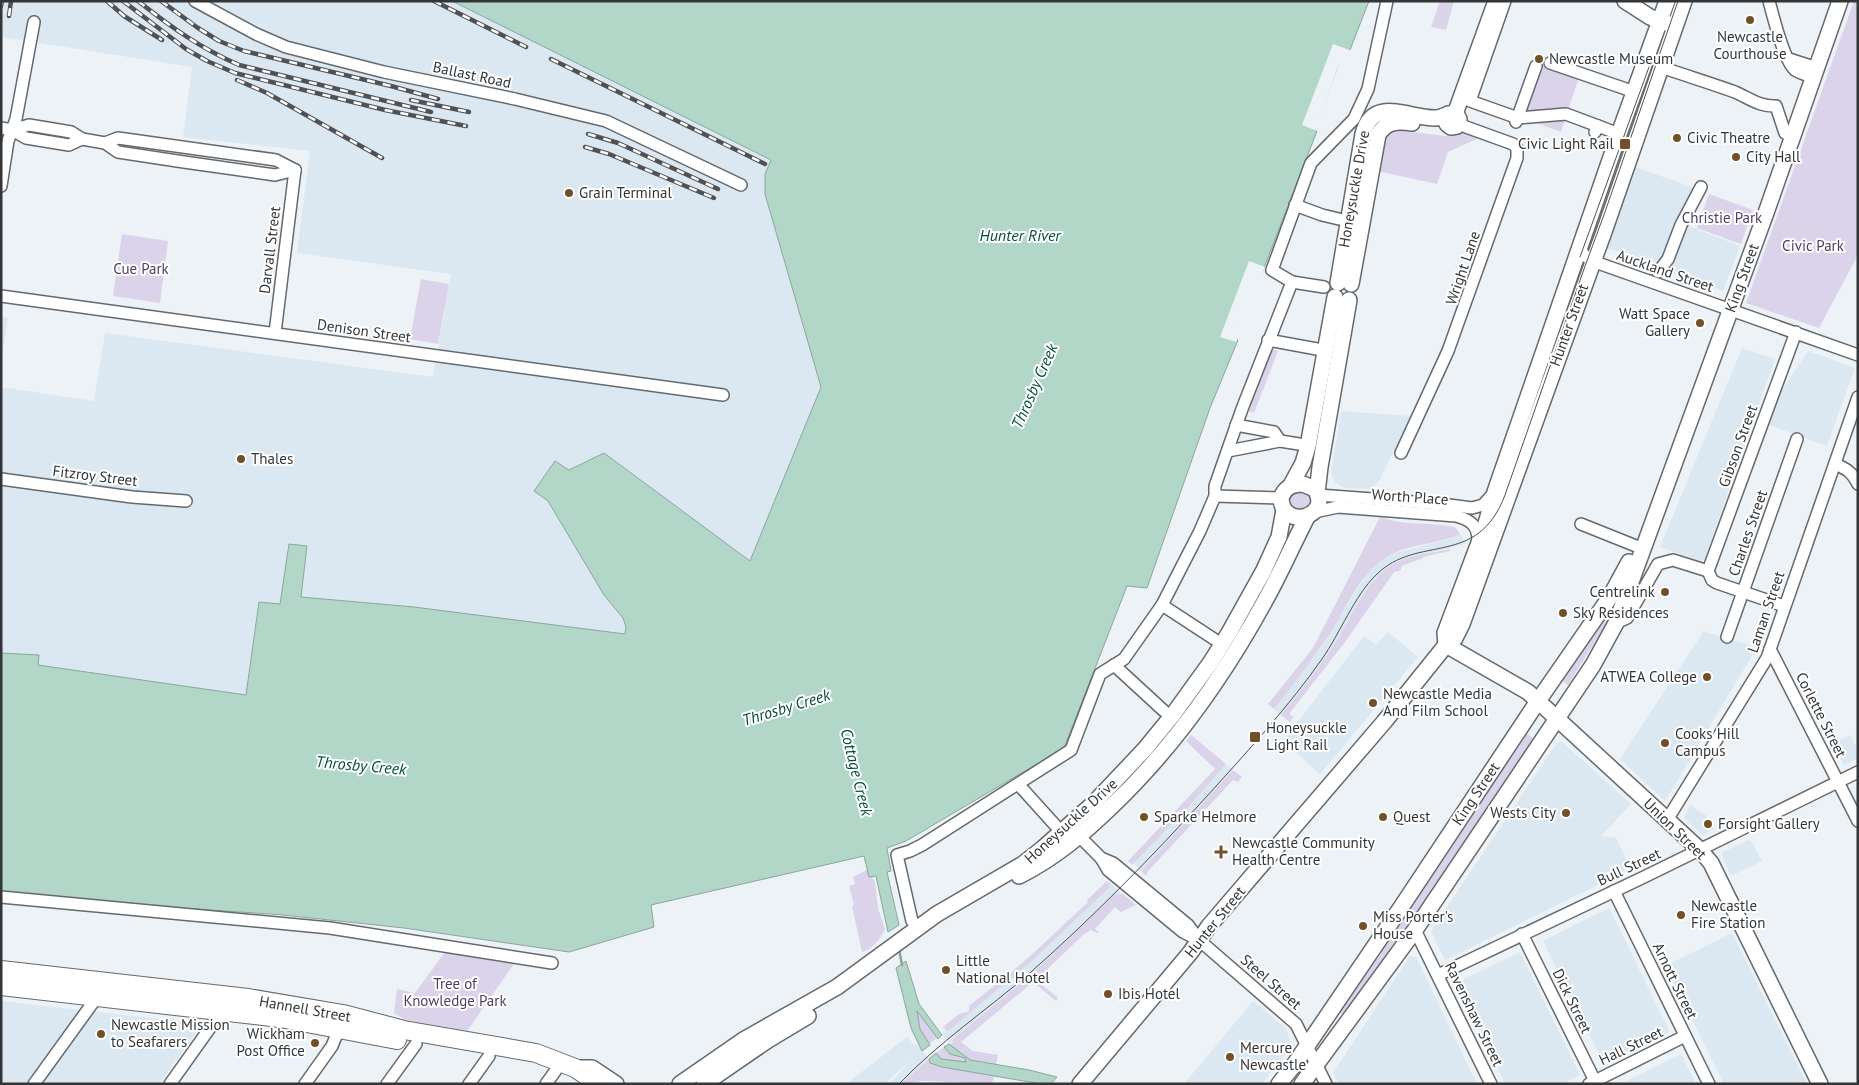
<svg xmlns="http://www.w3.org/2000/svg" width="1859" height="1085" font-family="'PT Sans',sans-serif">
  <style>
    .built { fill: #dce8f1 }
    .green { fill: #dbd3e9 }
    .water { fill: #b2d6c8; stroke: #8ca69c }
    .pier { fill: #ecf2f6 }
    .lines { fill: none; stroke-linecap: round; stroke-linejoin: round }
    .stream { stroke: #8ca69c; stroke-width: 2.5 }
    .minor-casing { stroke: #64696d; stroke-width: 14 }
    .major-casing { stroke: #64696d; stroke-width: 18 }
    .highway-casing { stroke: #64696d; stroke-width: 20 }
    .minor { stroke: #fff; stroke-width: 11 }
    .major { stroke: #fff; stroke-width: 15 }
    .highway { stroke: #fff; stroke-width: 18 }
    .tram { stroke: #4f5154; stroke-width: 1 }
    .rail-casing { stroke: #4f5154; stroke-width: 4.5 }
    .rail { stroke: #fff; stroke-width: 2.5; stroke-dasharray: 8; stroke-linecap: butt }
    .poi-dot { fill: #725028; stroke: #fff; stroke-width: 2 }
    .labels { text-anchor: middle; stroke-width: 4; stroke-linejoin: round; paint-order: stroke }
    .poi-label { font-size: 15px; fill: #333537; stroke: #fff; text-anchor: start }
    .street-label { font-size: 15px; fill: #333537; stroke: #fff }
    .park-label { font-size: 15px; fill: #4f3d68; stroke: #fff }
    .water-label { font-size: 16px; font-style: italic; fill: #024c3a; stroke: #fff }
  </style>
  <rect width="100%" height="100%" fill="#ecf2f6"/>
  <g class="built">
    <polygon points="1,1 452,1 771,160 765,174 765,194 821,387 750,561 604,453 569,470 548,501 604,595 623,618 626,627 625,634 300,597 307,546 290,544 280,604 259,602 246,695 38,665 39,655 1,653 1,387 94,401 105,333 433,377 451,274 297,253 310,151 183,137 192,67 1,37"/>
    <polygon points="1635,167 1695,188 1684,224 1740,246 1723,291 1607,248"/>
    <polygon points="1,316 8,318 1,362"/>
    <polygon points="1742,348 1775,359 1704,560 1701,561 1660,547"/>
    <polygon points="1808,351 1855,368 1827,446 1769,425 1781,392"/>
    <polygon points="1341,411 1411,416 1379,481 1370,489 1346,488 1341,486 1335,482 1331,473"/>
    <polygon points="1460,534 1466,544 1417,556 1395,564 1375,580 1366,591 1335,644 1300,693 1281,715 1274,709 1321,648 1366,575 1378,563 1395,553 1445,540"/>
    <polygon points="1704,631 1730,640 1748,644 1756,649 1665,801 1620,759"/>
    <polygon points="1388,632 1418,657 1320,774 1283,741 1364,636 1376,645"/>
    <polygon points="1850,735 1858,750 1858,758 1844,765 1833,743"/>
    <polygon points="1562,742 1631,804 1601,836 1616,838 1631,869 1445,960 1431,931 1554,747 1558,743"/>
    <polygon points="1226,764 1233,770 1141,871 1133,863 1192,803"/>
    <polygon points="1690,805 1707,816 1703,823 1709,821 1714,829 1702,835 1684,818"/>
    <polygon points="1750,839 1762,861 1731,876 1722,856 1723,852"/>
    <polygon points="1111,884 1123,894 1114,895 1032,974 952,1040 954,1042 950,1045 942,1034 945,1032 942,1028 944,1026 948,1030 1033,960"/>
    <polygon points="1609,908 1670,1032 1604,1064 1543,941"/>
    <polygon points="1732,933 1807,1084 1724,1084 1665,966"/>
    <polygon points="1520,952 1580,1075 1563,1084 1505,1084 1456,983"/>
    <polygon points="1410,956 1416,957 1477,1084 1339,1084 1333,1073"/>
    <polygon points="1,1001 194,1023 198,1030 159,1084 1,1084"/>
    <polygon points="1253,1001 1286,1028 1290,1042 1290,1048 1262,1084 1184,1084"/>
    <polygon points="907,1037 915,1046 917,1044 929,1059 901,1084 889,1084 914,1058 884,1084 846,1084"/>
    <polygon points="1681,1054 1696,1084 1620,1084"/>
  </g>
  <g class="green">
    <polygon points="1440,1 1454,1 1446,30 1431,27"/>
    <polygon points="1854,1 1858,1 1858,255 1819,328 1746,303"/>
    <polygon points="1542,65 1579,77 1561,132 1523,118"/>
    <path d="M1396,130L1445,136L1460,131L1479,138L1448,152L1437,184L1377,171C1379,152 1377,140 1396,130Z"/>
    <polygon points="1612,173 1616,175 1593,239 1590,238"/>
    <polygon points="1709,194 1753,210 1741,244 1697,228"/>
    <polygon points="122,234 168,241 160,303 113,296"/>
    <polygon points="421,279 449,284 438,344 410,339"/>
    <polygon points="1272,349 1278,351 1254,413 1248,411"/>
    <path d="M1299,492L1308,494L1312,498V502C1306,509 1298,510 1291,505L1288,500C1290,494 1294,492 1299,492Z"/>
    <path d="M1380,517C1404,526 1431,522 1455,527L1460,534C1437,545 1409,543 1387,557C1359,574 1348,606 1331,632C1313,659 1294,684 1274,709L1268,704L1313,648Z"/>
    <polygon points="1638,548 1611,616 1568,685 1560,679"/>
    <path d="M1450,549V551L1423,557V558L1402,566L1400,571L1394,572L1345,642L1289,714L1293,717L1290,722L1281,715C1300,693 1318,669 1334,645C1352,618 1365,580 1395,563C1411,555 1432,553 1450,549Z"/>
    <polygon points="1526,733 1536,740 1397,945 1342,1014 1339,1012 1381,954 1388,935 1411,900 1417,897"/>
    <polygon points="1191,735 1226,764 1192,803 1132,865 1128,861 1215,769 1186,741"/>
    <polygon points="1233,770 1242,777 1238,782 1233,780 1148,871 1146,876 1141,871"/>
    <path d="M869,869L875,883L878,908L885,929C880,939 873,949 862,952L852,906L854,905L849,886L855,884L853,877Z"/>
    <polygon points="1107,881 1111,884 1109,885 1110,887 1033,960 948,1031 944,1026 959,1014 969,1011 969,1006 1026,960 1088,902 1087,900"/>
    <polygon points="1123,894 1136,905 1121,912 1115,907 1095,929 1099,932 1097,933 1091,930 1083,935 1036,980 1058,998 1056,1001 1033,982 961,1042 973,1051 998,1055 996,1065 970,1060 950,1045 954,1042 952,1040 1032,974 1114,895"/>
    <polygon points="453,949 516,961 467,1031 406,1020 394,1013 397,989 415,993 445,952"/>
    <polygon points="917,1010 937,1038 929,1044 920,1029 916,1012"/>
    <polygon points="944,1047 950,1054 965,1058 966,1062 948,1061 939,1058 936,1053"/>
    <path d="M929,1059L930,1063L942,1067L994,1076L992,1084C970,1084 947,1081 924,1081C916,1081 910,1084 901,1084Z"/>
  </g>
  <g class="water">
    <polygon points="452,1 1369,1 1350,50 1345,49 1313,129 1317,131 1262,273 1256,273 1232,338 1238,340 1210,408 1147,588 1127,586 1064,748 906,841 887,848 891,871 887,872 899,925 888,932 876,876 869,877 864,856 651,905 654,927 569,952 404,928 283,915 111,903 1,892 1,653 39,655 38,665 246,695 259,602 280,604 289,544 307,546 301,597 414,607 625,634 626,627 623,618 604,595 548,501 534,491 555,461 569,470 604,453 750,561 821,387 765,194 765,174 771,160"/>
    <polygon points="906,961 919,1004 942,1035 938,1039 917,1011 920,1029 930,1045 922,1051 911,1028 896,968"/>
    <polygon points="949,1044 970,1060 1029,1070 1057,1077 1051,1084 1041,1084 942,1067 930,1063 929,1059 936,1053 941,1059 966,1062 965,1058 950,1054 944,1047"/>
  </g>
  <g class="pier">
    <polygon points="1333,44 1350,50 1349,53 1346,51 1341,65 1339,65 1318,119 1319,120 1317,131 1302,125"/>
    <polygon points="1249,261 1265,267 1261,276 1257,276 1255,280 1235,333 1235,337 1238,338 1236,342 1220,337"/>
  </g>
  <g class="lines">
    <polyline class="stream" points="899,949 902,965"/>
    <g class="minor-casing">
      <g id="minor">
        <polyline points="195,1 256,34 286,47 384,72 515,99 606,121 741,185"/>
        <polyline points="1505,1 1470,101 1518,118 1566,114 1598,126"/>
        <path d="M1769,1C1773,16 1784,61 1795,70C1800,73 1807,75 1813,78"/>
        <polyline points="1789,59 1817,68"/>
        <polyline points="1550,63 1629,90"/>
        <path d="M1667,69C1690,77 1713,84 1735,92C1749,98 1760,107 1776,106L1785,133"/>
        <polyline points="1516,122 1536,66"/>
        <polyline points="1,128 12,130 26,138 69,145 82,139"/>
        <polyline points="12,130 29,125 71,132 82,139 105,143 118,152 184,162 275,175 295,170"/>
        <polyline points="1595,132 1598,126 1619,134"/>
        <polyline points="105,143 118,138 276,160 295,170"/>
        <polyline points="1,186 8,141 16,119 34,22"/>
        <polyline points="1295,205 1322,215 1339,219"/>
        <polyline points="1580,249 1585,256 1595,262 1858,355"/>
        <polyline points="1658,272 1668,259 1681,225 1701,187"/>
        <polyline points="1292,282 1324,287"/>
        <polyline points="1,296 723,395"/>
        <polyline points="275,333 295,170"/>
        <polyline points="1268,340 1317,349"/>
        <polyline points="1236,425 1274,432 1280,441"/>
        <polyline points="1228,451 1280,441 1299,444"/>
        <polyline points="1401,453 1448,351 1517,158 1517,148 1513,144 1466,127 1459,123"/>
        <path d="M1835,464C1847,469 1852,472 1858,484"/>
        <polyline points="1,479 132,497 186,501"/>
        <polyline points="1318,495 1441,504 1472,508 1483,505 1493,494"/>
        <polyline points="1215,496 1281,498"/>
        <path d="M1314,512L1338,507L1456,516C1472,520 1479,527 1478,544"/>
        <polyline points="1581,524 1636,546"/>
        <polyline points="1708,571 1796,332"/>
        <polyline points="1708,571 1712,580 1717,583 1784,606"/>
        <polyline points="1162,605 1214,639"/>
        <polyline points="1616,623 1627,618 1658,564 1673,560 1708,571"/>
        <polyline points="1727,637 1797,439"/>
        <polyline points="1770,649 1858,821"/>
        <polyline points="1114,665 1164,711"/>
        <polyline points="1018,784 1055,825"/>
        <polyline points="1667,820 1767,658 1858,397"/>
        <polyline points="1075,832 1101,858 1113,863 1188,925 1199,940"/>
        <polyline points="1101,858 1108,870 1183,932 1199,940 1296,1024 1326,1084"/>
        <polyline points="1614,891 1709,1084"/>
        <polyline points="1,897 330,928 552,963"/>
        <polyline points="912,921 897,855 910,851 922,845 1071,750 1100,674 1124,659 1162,605 1200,531 1215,496 1215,486 1242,409 1292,282 1272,270 1311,163 1354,119 1368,89 1387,1"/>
        <polyline points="1415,930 1491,1084"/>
        <polyline points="1522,934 1595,1081"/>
        <polyline points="1438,975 1644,877 1858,772"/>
        <polyline points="34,1084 97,997"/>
        <polyline points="170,1084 222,1011"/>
        <polyline points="305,1084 332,1046 341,1024"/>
        <polyline points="387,1084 416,1044"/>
        <polyline points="469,1084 489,1056"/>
        <polyline points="546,1084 556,1070"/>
        <polyline points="1589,1084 1685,1036"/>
      </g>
    </g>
    <g class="major-casing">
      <g id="major">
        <polyline points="1625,1 1650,17 1669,24"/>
        <polyline points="1455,114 1496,1"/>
        <path d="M1338,283L1363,134C1373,95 1409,119 1436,118C1445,118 1454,107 1459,119L1457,126L1451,127L1447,124L1445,119L1448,114"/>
        <path d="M1351,284L1378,135C1386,121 1397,121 1412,123"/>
        <path d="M1303,484L1315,489C1333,517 1282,531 1281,498C1285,487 1292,484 1303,484Z"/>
        <polyline points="1291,485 1303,463 1308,446 1335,297"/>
        <polyline points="1317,493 1320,467 1349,300"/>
        <polyline points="1446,645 1445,633 1485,527 1495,492 1619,134 1667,1"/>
        <polyline points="1446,645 1528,692 1700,850 1711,863 1820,1084"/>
        <path d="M1019,876C1055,858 1083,834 1112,806C1175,746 1225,674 1266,599C1281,572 1293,544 1307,517"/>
        <polyline points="575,1068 592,1068 616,1084"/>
        <polyline points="680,1084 745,1039 837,987 937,914 1023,864 1042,849 1094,803 1145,749 1172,716 1211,662 1229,633 1263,572 1279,537 1284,510"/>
        <polyline points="704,1084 768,1040 808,1016"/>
        <polyline points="1080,1084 1190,953 1209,926 1384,722 1446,645 1455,638 1462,624 1605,229 1684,1"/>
        <polyline points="1279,1084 1294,1065 1402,906 1538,701 1610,597 1629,562"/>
        <polyline points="1302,1084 1415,930 1593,665 1616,623 1767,210 1840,1"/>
      </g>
    </g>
    <g class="highway-casing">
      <g id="highway">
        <polyline points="1,970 248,998 343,1014 404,1030 536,1053 575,1068 599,1084"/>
        <polyline points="1,986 280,1018 397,1040"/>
      </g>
    </g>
    <use href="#minor" class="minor"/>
    <use href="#major" class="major"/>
    <use href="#highway" class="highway"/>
    <g class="tram">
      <polyline points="1580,257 1649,67"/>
      <path d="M899,1084C939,1042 987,1010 1031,972C1093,917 1152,857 1208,795C1246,753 1290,705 1322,659C1339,635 1355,595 1376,575C1418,533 1477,569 1505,495L1584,269L1605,212L1678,1"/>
    </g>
    <g class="rail-casing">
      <g id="rail">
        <polyline points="107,1 124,16 162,40"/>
        <polyline points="123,1 186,49 207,61 235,73 385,110 466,126"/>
        <path d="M138,1C171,27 200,48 239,65L431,112"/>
        <polyline points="161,1 198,28 219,41 244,51 391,86 438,99"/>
        <polyline points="434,1 526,47"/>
        <polyline points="1,6 2,1"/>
        <polyline points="9,16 11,1"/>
        <polyline points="551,59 765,164"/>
        <polyline points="237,80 267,93 382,158"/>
        <polyline points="411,100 469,112"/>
        <polyline points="588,134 618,143 718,189"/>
        <polyline points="585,147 609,154 714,198"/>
      </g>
    </g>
    <use href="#rail" class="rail"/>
  </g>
  <g class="poi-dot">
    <circle cx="1750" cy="20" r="5"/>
    <circle cx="1539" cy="59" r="5"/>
    <circle cx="1677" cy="138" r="5"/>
    <rect x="1619" y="138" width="12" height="12" rx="2.5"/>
    <circle cx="1736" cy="157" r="5"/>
    <circle cx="569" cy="193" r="5"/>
    <circle cx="1700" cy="323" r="5"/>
    <circle cx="241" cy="459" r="5"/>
    <circle cx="1665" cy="592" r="5"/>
    <circle cx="1563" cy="613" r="5"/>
    <circle cx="1707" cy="677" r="5"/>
    <circle cx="1373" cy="703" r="5"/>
    <rect x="1249" y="731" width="12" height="12" rx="2.5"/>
    <circle cx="1665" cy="743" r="5"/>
    <circle cx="1566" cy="813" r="5"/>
    <circle cx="1144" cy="817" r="5"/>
    <circle cx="1383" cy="817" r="5"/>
    <circle cx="1708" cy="824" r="5"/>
    <path d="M1218.5 844.5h5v5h5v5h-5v5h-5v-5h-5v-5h5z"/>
    <circle cx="1681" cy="915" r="5"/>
    <circle cx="1363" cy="926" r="5"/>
    <circle cx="946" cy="970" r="5"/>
    <circle cx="1108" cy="994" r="5"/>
    <circle cx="101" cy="1034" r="5"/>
    <circle cx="315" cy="1043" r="5"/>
    <circle cx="1230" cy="1057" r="5"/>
  </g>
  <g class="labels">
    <g class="poi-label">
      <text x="1750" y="42" text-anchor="middle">Newcastle<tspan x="1750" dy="17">Courthouse</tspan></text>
      <text x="1549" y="64">Newcastle Museum</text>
      <text x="1687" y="143">Civic Theatre</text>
      <text x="1614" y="149" text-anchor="end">Civic Light Rail</text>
      <text x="1746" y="162">City Hall</text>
      <text x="579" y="198">Grain Terminal</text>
      <text x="1690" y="319" text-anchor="end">Watt Space<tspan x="1690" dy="17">Gallery</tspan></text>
      <text x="251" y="464">Thales</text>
      <text x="1655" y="597" text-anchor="end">Centrelink</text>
      <text x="1573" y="618">Sky Residences</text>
      <text x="1697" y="682" text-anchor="end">ATWEA College</text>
      <text x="1383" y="699">Newcastle Media<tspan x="1383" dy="17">And Film School</tspan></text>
      <text x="1266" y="733">Honeysuckle<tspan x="1266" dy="17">Light Rail</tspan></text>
      <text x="1675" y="739">Cooks Hill<tspan x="1675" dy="17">Campus</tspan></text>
      <text x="1556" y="818" text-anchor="end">Wests City</text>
      <text x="1154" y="822">Sparke Helmore</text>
      <text x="1393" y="822">Quest</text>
      <text x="1718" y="829">Forsight Gallery</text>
      <text x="1232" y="848">Newcastle Community<tspan x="1232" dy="17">Health Centre</tspan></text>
      <text x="1691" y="911">Newcastle<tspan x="1691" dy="17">Fire Station</tspan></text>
      <text x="1373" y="922">Miss Porter's<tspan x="1373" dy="17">House</tspan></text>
      <text x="956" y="966">Little<tspan x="956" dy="17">National Hotel</tspan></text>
      <text x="1118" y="999">Ibis Hotel</text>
      <text x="111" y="1030">Newcastle Mission<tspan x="111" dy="17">to Seafarers</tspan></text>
      <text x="305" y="1039" text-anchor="end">Wickham<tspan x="305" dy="17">Post Office</tspan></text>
      <text x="1240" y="1053">Mercure<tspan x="1240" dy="17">Newcastle</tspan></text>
    </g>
    <g class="street-label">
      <text transform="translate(472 75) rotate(12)" y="5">Ballast Road</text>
      <text transform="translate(1354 189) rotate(-80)" y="5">Honeysuckle Drive</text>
      <text transform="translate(270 250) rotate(-83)" y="5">Darvall Street</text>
      <text transform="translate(1463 268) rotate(-71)" y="5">Wright Lane</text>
      <text transform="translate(1665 271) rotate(19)" y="5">Auckland Street</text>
      <text transform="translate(1742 278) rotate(-70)" y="5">King Street</text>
      <text transform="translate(1569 325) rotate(-70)" y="5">Hunter Street</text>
      <text transform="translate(364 331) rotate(8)" y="5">Denison Street</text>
      <text transform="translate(1738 446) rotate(-70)" y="5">Gibson Street</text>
      <text transform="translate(95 476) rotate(7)" y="5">Fitzroy Street</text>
      <text transform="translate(1410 497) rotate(4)" y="5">Worth Place</text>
      <text transform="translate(1748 533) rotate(-71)" y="5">Charles Street</text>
      <text transform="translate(1766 612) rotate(-71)" y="5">Laman Street</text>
      <text transform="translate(1821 715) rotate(63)" y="5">Corlette Street</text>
      <text transform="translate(1476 794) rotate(-56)" y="5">King Street</text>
      <text transform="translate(1071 821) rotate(-42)" y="5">Honeysuckle Drive</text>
      <text transform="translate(1675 829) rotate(44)" y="5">Union Street</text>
      <text transform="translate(1629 867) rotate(-25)" y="5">Bull Street</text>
      <text transform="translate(1215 922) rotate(-51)" y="5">Hunter Street</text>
      <text transform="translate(1675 981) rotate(64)" y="5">Arnott Street</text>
      <text transform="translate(1271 982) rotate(41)" y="5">Steel Street</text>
      <text transform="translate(1572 1001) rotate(64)" y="5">Dick Street</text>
      <text transform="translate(305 1009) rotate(10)" y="5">Hannell Street</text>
      <text transform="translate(1474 1014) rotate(64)" y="5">Ravenshaw Street</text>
      <text transform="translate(1631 1046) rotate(-26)" y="5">Hall Street</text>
    </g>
    <g class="park-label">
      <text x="1722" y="223">Christie Park</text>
      <text x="1813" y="251">Civic Park</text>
      <text x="141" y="274">Cue Park</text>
      <text x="455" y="989">Tree of<tspan x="455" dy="17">Knowledge Park</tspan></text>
    </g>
    <g class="water-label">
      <text x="1020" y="241">Hunter River</text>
      <text transform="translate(1034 386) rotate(-66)" y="6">Throsby Creek</text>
      <text transform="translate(786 707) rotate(-17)" y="6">Throsby Creek</text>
      <text transform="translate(361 765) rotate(5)" y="6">Throsby Creek</text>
      <text transform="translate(857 772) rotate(76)" y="6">Cottage Creek</text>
    </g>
  </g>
  <rect width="1859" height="1085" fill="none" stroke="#333537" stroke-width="5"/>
</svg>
